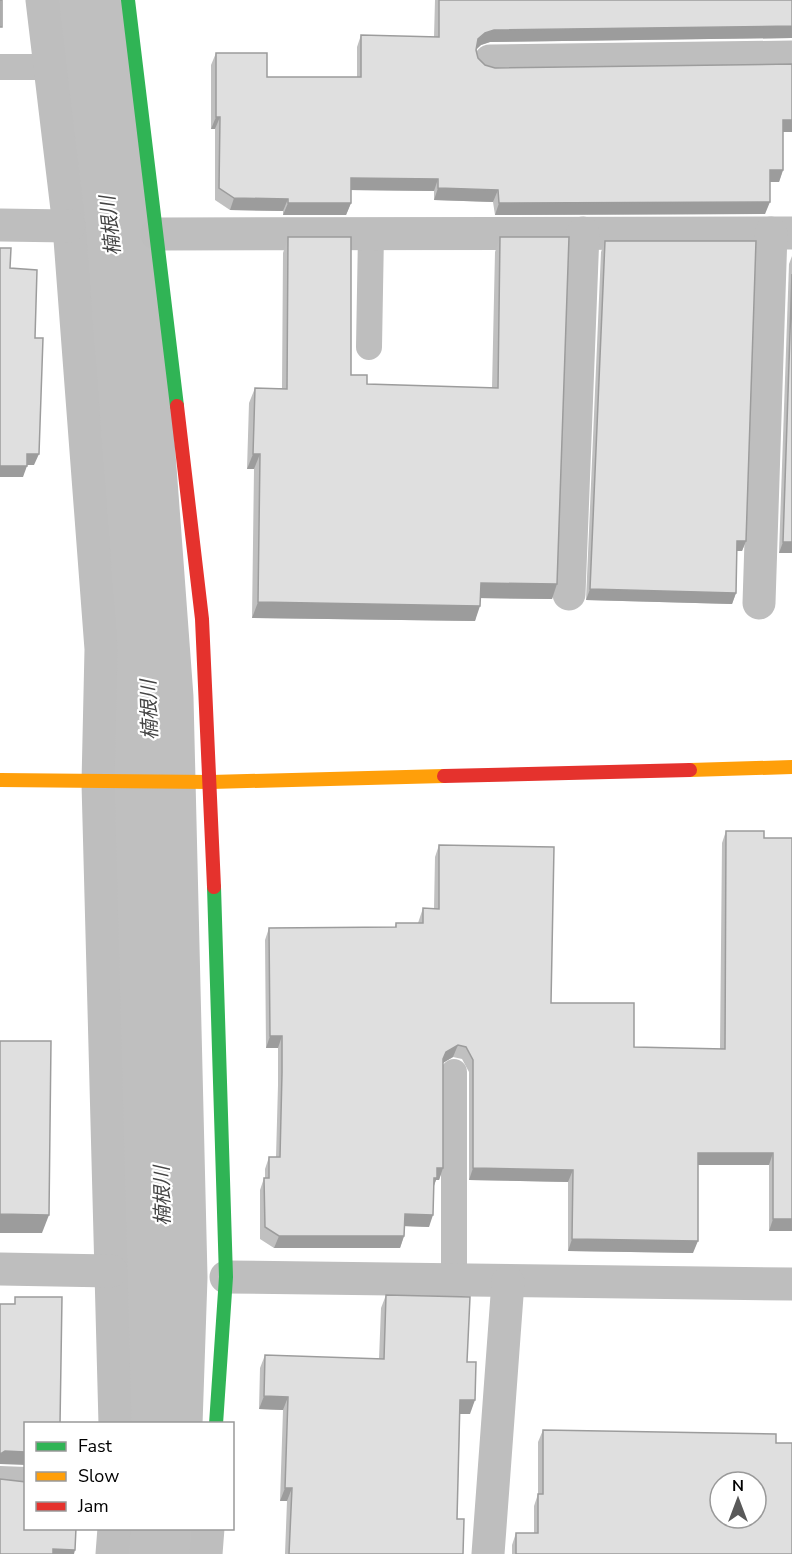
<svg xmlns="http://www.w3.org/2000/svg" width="792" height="1554" font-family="'Nunito Sans','Noto Sans JP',sans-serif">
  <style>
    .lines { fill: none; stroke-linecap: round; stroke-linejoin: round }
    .river { stroke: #bfbfbf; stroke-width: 87 }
    .lane { stroke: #bebebe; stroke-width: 26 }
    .street { stroke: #bebebe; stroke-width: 33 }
    .fast { stroke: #30b455; stroke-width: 14 }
    .slow { stroke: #ff9f0a; stroke-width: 14 }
    .jam { stroke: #e5322d; stroke-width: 14 }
    .wall { fill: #c0c0c0 }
    .shaded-wall { fill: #9c9c9c }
    .building { fill: #dfdfdf; stroke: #9c9c9c; stroke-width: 1.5; fill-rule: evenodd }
    .labels { text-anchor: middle; stroke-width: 4.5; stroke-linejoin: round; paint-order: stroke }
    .water-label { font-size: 20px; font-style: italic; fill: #444; stroke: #fff }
  </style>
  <rect width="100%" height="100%" fill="#fff"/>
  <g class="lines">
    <g class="river">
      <polyline points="86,0 127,387 150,698 164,1277 159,1424"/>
      <polyline points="152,1554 154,1528"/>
    </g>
    <g class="lane">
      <polyline points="0,67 51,67"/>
      <polyline points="369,347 371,234"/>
      <polyline points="454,1281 454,1072"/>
      <polyline points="0,1479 26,1480"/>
    </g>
    <g class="street">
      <polyline points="42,0 69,226 101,649 98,783 115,1424"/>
      <polyline points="490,61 792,57"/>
      <polyline points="0,225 69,226"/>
      <polyline points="157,234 792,233"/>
      <polyline points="569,594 583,233"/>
      <polyline points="759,603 771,233"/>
      <polyline points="0,1269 111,1271"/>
      <polyline points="226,1277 792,1284"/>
      <polyline points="112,1554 114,1528"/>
      <polyline points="206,1554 208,1528"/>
      <polyline points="488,1554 508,1282"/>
    </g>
    <g class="fast">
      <polyline points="128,0 177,406"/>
      <polyline points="214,887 226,1277 216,1424"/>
    </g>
    <g class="slow">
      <polyline points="690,770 792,767"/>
      <polyline points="0,780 211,782 444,776"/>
    </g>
    <g class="jam">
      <polyline points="177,406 202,619 214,887"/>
      <polyline points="444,776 690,770"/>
    </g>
  </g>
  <g class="wall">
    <polygon points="435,0 792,0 792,38 490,42 481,45 476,50 478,58 485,65 495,68 783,132 783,170 779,182 770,182 765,214 495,215 493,202 434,200 434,191 351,190 351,203 346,215 283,215 283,211 230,210 215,200 215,129 211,129 211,65 216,53 267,77 357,77 357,47 361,35 434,37"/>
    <polygon points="288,237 351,375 367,384 492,388 495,252 500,237 557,584 552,599 480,598 475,621 252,618 254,469 247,469 249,403 255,388 282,388 283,253"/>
    <polygon points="605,241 746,541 742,551 737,551 736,593 732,604 586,600 601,252"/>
    <polygon points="792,256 792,553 779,553 789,264"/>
    <polygon points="726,831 764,838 792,838 792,1231 769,1231 769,1165 698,1165 693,1253 568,1251 568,1182 469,1180 469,1072 462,1059 453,1057 443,1063 443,1168 439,1180 436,1180 434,1186 429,1227 405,1226 404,1236 400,1248 274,1248 260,1239 260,1190 264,1178 265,1178 265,1169 269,1157 276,1157 278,1085 278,1048 266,1048 265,940 269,928 395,927 396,923 418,923 423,908 434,909 435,857 439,845 551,1003 634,1047 720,1049 722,843"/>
    <polygon points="386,1295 467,1362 470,1414 460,1414 457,1519 463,1554 285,1554 287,1501 280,1501 283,1410 259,1409 260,1368 265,1355 379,1359 381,1308"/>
    <polygon points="543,1430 776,1443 792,1554 512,1554 512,1545 516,1533 534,1533 534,1506 538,1494 538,1442"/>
  </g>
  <g class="shaded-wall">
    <polygon points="792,26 792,38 490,42 481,45 474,51 478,39 485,33 494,30"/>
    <polygon points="216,117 220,117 215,129 211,129"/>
    <polygon points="783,120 792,120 792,132 779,132"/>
    <polygon points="770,170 783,170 779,182 765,182"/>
    <polygon points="351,178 438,179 434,191 346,190"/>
    <polygon points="438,188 498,190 493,202 434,200"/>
    <polygon points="234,198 288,199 283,211 230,210"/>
    <polygon points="770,202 765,214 495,215 499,203"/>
    <polygon points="288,203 351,203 346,215 283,215"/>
    <polygon points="27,454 39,454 34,465 23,465"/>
    <polygon points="253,454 260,454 254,469 247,469"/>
    <polygon points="0,466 27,466 23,477 0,477"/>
    <polygon points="737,541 746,541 742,551 733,551"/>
    <polygon points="783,542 792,542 792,553 779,553"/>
    <polygon points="481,583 557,584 552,599 475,598"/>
    <polygon points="590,589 736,593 732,604 586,600"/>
    <polygon points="258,602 480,606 475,621 252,618"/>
    <polygon points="270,1036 282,1036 278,1048 266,1048"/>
    <polygon points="458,1045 453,1057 441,1064 446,1052"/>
    <polygon points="698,1153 773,1153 769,1165 694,1165"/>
    <polygon points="437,1168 443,1168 439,1180 436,1180 432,1190"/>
    <polygon points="473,1168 573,1170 568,1182 469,1180"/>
    <polygon points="0,1214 49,1215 42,1233 0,1233"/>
    <polygon points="405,1214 433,1215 429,1227 401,1226"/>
    <polygon points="773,1219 792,1219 792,1231 769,1231"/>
    <polygon points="279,1236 404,1236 400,1248 274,1248"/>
    <polygon points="572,1239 698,1241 693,1253 568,1251"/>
    <polygon points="264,1396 288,1397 283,1410 259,1409"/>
    <polygon points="460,1400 475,1400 470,1414 455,1414"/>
    <polygon points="5,1451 26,1452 26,1465 0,1464 0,1454"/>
    <polygon points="285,1488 292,1488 287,1501 280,1501"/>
    <polygon points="53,1549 75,1550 74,1554 51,1554"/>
  </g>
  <g class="building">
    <rect x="0" y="0" width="2" height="27"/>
    <polygon points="439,0 792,0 792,26 494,30 485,33 478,39 476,50 478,58 485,65 495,68 792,64 792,120 783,120 783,170 770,170 770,202 499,203 498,190 438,188 438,179 351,178 351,203 288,203 288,199 234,198 219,188 220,117 216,117 216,53 267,53 267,77 361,77 361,35 439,37"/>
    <polygon points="288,237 351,237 351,375 367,375 367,384 498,388 500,237 569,237 557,584 481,583 480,606 258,602 260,454 253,454 255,388 287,389"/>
    <polygon points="605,241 756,241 746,541 737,541 736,593 590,589"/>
    <polygon points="0,248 11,248 10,268 37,270 35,338 43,338 39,454 27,454 27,466 0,466"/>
    <polygon points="792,274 792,542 783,542"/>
    <polygon points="726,831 764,831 764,838 792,838 792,1219 773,1219 773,1153 698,1153 698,1241 572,1239 573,1170 473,1168 473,1060 466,1047 458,1045 446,1052 443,1059 443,1168 437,1168 437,1178 434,1178 433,1215 405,1214 404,1236 279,1236 265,1227 264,1178 269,1178 269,1157 280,1157 282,1073 282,1036 270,1036 269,928 396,927 396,923 423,923 423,908 439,909 439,845 554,847 551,1003 634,1003 634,1047 725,1049"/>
    <polygon points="0,1041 51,1041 49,1215 0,1214"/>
    <polygon points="386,1295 470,1297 467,1362 476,1362 475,1400 460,1400 457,1519 464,1519 463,1554 289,1554 292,1488 285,1488 288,1397 264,1396 265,1355 384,1359"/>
    <polygon points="15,1297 62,1297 60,1424 26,1424 26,1452 5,1451 0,1454 0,1304 15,1304"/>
    <path d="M543,1430L776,1434V1443H792V1554H516V1533H538V1494H543ZM720,1482H756V1518H720Z"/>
    <polygon points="0,1479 26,1482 26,1528 76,1528 75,1550 53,1549 53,1554 0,1554"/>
  </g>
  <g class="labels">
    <g class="water-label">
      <text transform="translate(110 226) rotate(-96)" y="7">楠根川</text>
      <text transform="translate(149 710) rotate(-92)" y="7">楠根川</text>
      <text transform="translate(162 1196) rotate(-91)" y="7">楠根川</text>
    </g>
  </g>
  <rect x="24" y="1422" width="210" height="108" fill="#ffffff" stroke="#999999" stroke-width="1.5"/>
  <rect x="36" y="1442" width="30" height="9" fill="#30b455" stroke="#999999" stroke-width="1.5"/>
  <text x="78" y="1452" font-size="18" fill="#000000">Fast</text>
  <rect x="36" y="1472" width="30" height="9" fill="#ff9f0a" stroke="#999999" stroke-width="1.5"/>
  <text x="78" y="1482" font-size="18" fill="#000000">Slow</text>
  <rect x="36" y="1502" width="30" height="9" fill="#e5322d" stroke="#999999" stroke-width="1.5"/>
  <text x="78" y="1512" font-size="18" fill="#000000">Jam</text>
  <g transform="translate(738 1500)"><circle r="28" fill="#ffffff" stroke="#999999" stroke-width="1.5"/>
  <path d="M0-4.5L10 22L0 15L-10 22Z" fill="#595959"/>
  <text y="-9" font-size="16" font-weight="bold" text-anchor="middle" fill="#000000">N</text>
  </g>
</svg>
